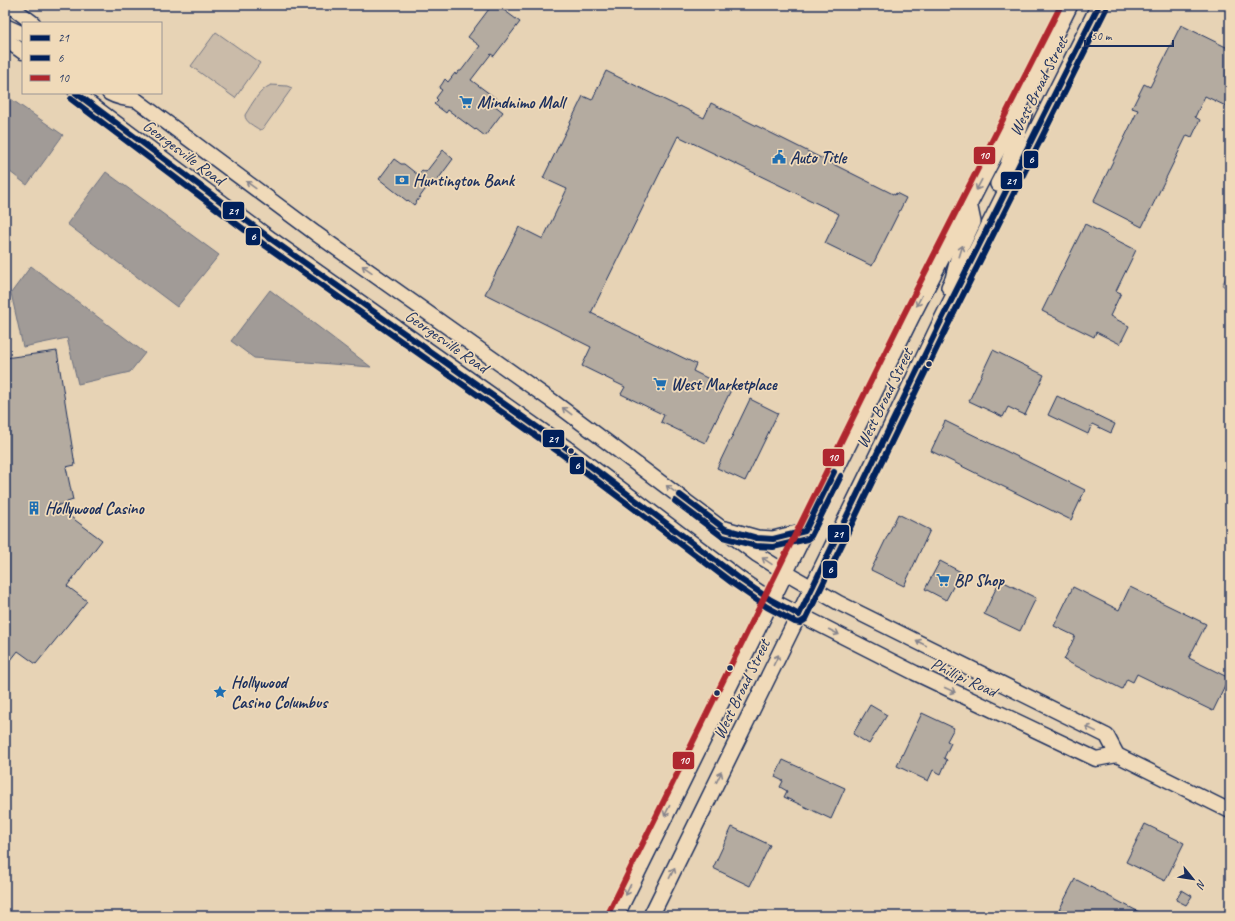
<svg xmlns="http://www.w3.org/2000/svg" width="1235" height="921" font-family="Caveat,sans-serif">
  <style>
    .green { fill: #cabba9; stroke: #727584 }
    .water { fill: #a19b97; stroke: #6b7080 }
    .building { fill: #b4aba0; stroke: #1b2f5e }
    .lines { fill: none; stroke-linecap: round; stroke-linejoin: round }
    .secondary-casing { stroke: #1b2f5e; stroke-width: 17 }
    .primary-casing { stroke: #1b2f5e; stroke-width: 18 }
    .secondary { stroke: #f0dab9; stroke-width: 14 }
    .primary { stroke: #f0dab9; stroke-width: 15 }
    .bus-1-casing { stroke: #f0dab9; stroke-width: 9 }
    .bus-2-casing { stroke: #f0dab9; stroke-width: 9 }
    .bus-3-casing { stroke: #f0dab9; stroke-width: 9 }
    .bus-1 { stroke: #00205b; stroke-width: 6 }
    .bus-2 { stroke: #00205b; stroke-width: 6 }
    .bus-3 { stroke: #af272f; stroke-width: 6 }
    .oneway { stroke: #86848c }
    .bus-dot { fill: #1b2f5e; stroke: #f0dab9; stroke-width: 1.5 }
    .labels { text-anchor: middle; stroke-width: 3.5; stroke-linejoin: round; paint-order: stroke }
    .street-label { font-size: 17px; fill: #1b2f5e; stroke: #f0dab9 }
    .poi-label { font-size: 17px; font-weight: bold; fill: #1b2f5e; stroke: #f0dab9; text-anchor: start }
    .line-badge { stroke: #f0dab9; stroke-width: 1.5 }
    .badge-label { font-size: 11px; text-anchor: middle; font-weight: bold; fill: #fff }
  </style>
  <rect width="100%" height="100%" fill="#e7d3b5"/>
  <filter id="ink" filterUnits="userSpaceOnUse"><feTurbulence type="fractalNoise" baseFrequency=".025" numOctaves="2"/><feDisplacementMap in="SourceGraphic" scale="8" xChannelSelector="R" yChannelSelector="G"/><feConvolveMatrix kernelMatrix="1 2 1 2 8 2 1 2 1" color-interpolation-filters="sRGB"/></filter>
  <g filter="url(#ink)">
    <g class="green">
      <polygon points="216,32 260,63 235,98 191,66"/>
      <path d="M271,85L287,86L292,88L263,129L260,130C254,126 245,122 245,115C252,104 259,90 271,85Z"/>
      <polygon points="1230,270 1230,290 1222,285"/>
    </g>
    <g class="water">
      <polygon points="5,95 63,135 27,185 5,168"/>
      <polygon points="106,172 219,255 177,307 67,224"/>
      <polygon points="31,266 145,353 130,372 78,384 67,338 23,347 11,293"/>
      <polygon points="270,290 371,367 254,358 231,341"/>
    </g>
    <g class="building">
      <polygon points="492,5 497,5 520,22 494,56 491,54 471,80 498,100 494,105 503,112 485,136 476,129 475,130 448,110 446,113 434,104 438,100 436,98 442,90 439,88 442,84 445,79 448,82 455,73 456,75 459,71 461,71 480,46 468,37"/>
      <polygon points="1181,25 1230,49 1230,108 1205,96 1195,117 1200,120 1192,137 1187,135 1142,227 1093,202 1138,110 1132,108 1144,84 1150,87"/>
      <polygon points="606,71 679,107 680,106 704,118 711,103 895,195 896,193 906,198 872,266 825,243 839,214 678,136 591,313 696,364 693,371 731,390 705,443 661,422 664,415 621,394 625,387 582,366 591,347 485,294 519,227 543,239 567,189 543,178 583,96 592,100"/>
      <polygon points="443,150 453,159 436,182 430,183 414,205 408,200 407,201 379,179 394,159 401,164 404,164 418,175 422,170 426,172"/>
      <polygon points="1085,224 1136,250 1116,291 1121,293 1110,316 1129,326 1120,344 1096,332 1094,337 1042,311"/>
      <polygon points="993,350 1044,375 1025,415 1008,407 1003,417 969,401"/>
      <polygon points="57,351 75,465 66,467 73,500 56,506 102,540 67,586 87,601 36,664 18,651 11,660 5,656 5,358"/>
      <polygon points="1057,396 1115,424 1111,433 1092,424 1088,434 1048,415"/>
      <polygon points="750,399 778,413 745,481 717,468"/>
      <polygon points="945,421 1085,490 1071,520 931,451"/>
      <polygon points="898,514 930,530 904,586 871,570"/>
      <polygon points="940,561 961,572 946,600 925,589"/>
      <polygon points="1000,580 1036,598 1020,631 984,614"/>
      <polygon points="1073,587 1119,610 1130,587 1206,624 1189,658 1229,678 1213,711 1137,674 1133,682 1127,679 1122,689 1064,660 1075,636 1054,626"/>
      <polygon points="870,705 887,715 869,744 853,734"/>
      <polygon points="922,713 954,728 947,741 951,743 944,758 947,760 941,774 933,770 928,781 897,766"/>
      <polygon points="783,760 845,788 831,819 784,797 787,791 780,787 783,781 775,777"/>
      <polygon points="1145,824 1184,843 1165,881 1126,862"/>
      <polygon points="732,827 770,845 750,886 713,868"/>
      <polygon points="1075,879 1147,916 1056,916"/>
      <polygon points="1182,890 1192,896 1186,905 1176,900"/>
    </g>
    <g class="lines">
      <g class="secondary-casing">
        <g id="secondary">
          <polyline points="9,5 33,23"/>
          <polyline points="5,26 23,34"/>
          <polyline points="5,39 23,52"/>
          <polyline points="76,93 271,239 568,449 740,579 771,600 915,673 1096,759 1117,755 1230,811"/>
          <path d="M109,93C118,98 126,99 136,100"/>
          <polyline points="127,93 315,233 555,403 756,554 785,572 839,603 1107,736 1117,755"/>
        </g>
      </g>
      <g class="primary-casing">
        <g id="primary">
          <polyline points="998,184 1007,167 1022,121 1024,113"/>
          <polyline points="949,287 953,279 961,247 973,222 969,203"/>
          <polyline points="725,529 757,538 773,539 805,531"/>
          <polyline points="616,916 911,318 1009,127 1070,5"/>
          <polyline points="651,916 883,443 941,321 1099,5"/>
        </g>
      </g>
      <use href="#secondary" class="secondary"/>
      <use href="#primary" class="primary"/>
      <g class="bus-1-casing">
        <g id="bus-1">
          <polyline points="76,93 271,239 568,449 740,579 771,600 799,615 941,321 1099,5"/>
          <polyline points="680,495 725,529 757,538 773,539 805,531 834,472"/>
        </g>
      </g>
      <g class="bus-2-casing">
        <g id="bus-2">
          <polyline points="71,99 266,246 563,455 735,585 767,607 795,622 800,623 806,619 948,325 1106,9"/>
          <polyline points="675,501 723,537 756,546 773,547 807,539 811,536 841,476"/>
        </g>
      </g>
      <g class="bus-3-casing">
        <polyline id="bus-3" points="609,912 904,314 1061,5"/>
      </g>
      <use href="#bus-1" class="bus-1"/>
      <use href="#bus-2" class="bus-2"/>
      <use href="#bus-3" class="bus-3"/>
    </g>
    <defs><path id="oneway-shaft" d="M-6 0H5M1.5-3L5.5 0L1.5 3" fill="none" stroke-width="1.6" stroke-linecap="round" stroke-linejoin="round"/></defs>
    <g class="oneway">
      <use href="#oneway-shaft" transform="translate(251 185) rotate(-144)"/>
      <use href="#oneway-shaft" transform="translate(979 185) rotate(118)"/>
      <use href="#oneway-shaft" transform="translate(961 251) rotate(-73)"/>
      <use href="#oneway-shaft" transform="translate(367 269) rotate(-145)"/>
      <use href="#oneway-shaft" transform="translate(919 301) rotate(117)"/>
      <use href="#oneway-shaft" transform="translate(567 411) rotate(-143)"/>
      <use href="#oneway-shaft" transform="translate(671 489) rotate(-144)"/>
      <use href="#oneway-shaft" transform="translate(767 561) rotate(-146)"/>
      <use href="#oneway-shaft" transform="translate(834 632) rotate(27)"/>
      <use href="#oneway-shaft" transform="translate(921 643) rotate(-153)"/>
      <use href="#oneway-shaft" transform="translate(776 660) rotate(-64)"/>
      <use href="#oneway-shaft" transform="translate(950 690) rotate(25)"/>
      <use href="#oneway-shaft" transform="translate(1091 729) rotate(-154)"/>
      <use href="#oneway-shaft" transform="translate(719 777) rotate(-64)"/>
      <use href="#oneway-shaft" transform="translate(667 811) rotate(116)"/>
      <use href="#oneway-shaft" transform="translate(672 873) rotate(-64)"/>
      <use href="#oneway-shaft" transform="translate(628 890) rotate(116)"/>
    </g>
  </g>
  <defs>
    <g id="supermarket-bare" transform="scale(1.08)"><path d="M-6-5.5h2.5l.6 2H6L4.5 2H-2.5L-4.4-4H-6ZM-1.5 3.2a1.3 1.3 0 1 0 .1 0ZM3 3.2a1.3 1.3 0 1 0 .1 0Z" fill="#1f6fb2" stroke="#f0dab9" stroke-width="2.5" paint-order="stroke"/></g>
    <g id="civic-bare" transform="scale(1.08)"><path d="M-.6-6.5H3V-4.5H.6V-3L4-1V1h2V6H-6V1h2V-1L-.6-3ZM-1.2 2.5V6h2.4V2.5Z" fill="#1f6fb2" stroke="#f0dab9" stroke-width="2.5" paint-order="stroke"/></g>
    <g id="bank-bare" transform="scale(1.08)"><path d="M-6-4H6V4H-6ZM0-2.3a2.3 2.3 0 1 0 0 4.6a2.3 2.3 0 1 0 0-4.6Z" fill="#1f6fb2" stroke="#f0dab9" stroke-width="2.5" paint-order="stroke"/></g>
    <g id="building-bare" transform="scale(1.08)"><path d="M-4-6H4V6H1V3H-1V6H-4ZM-2.5-4.3h1.7v1.8h-1.7ZM.8-4.3h1.7v1.8H.8ZM-2.5-1h1.7V.8h-1.7ZM.8-1h1.7V.8H.8Z" fill="#1f6fb2" stroke="#f0dab9" stroke-width="2.5" paint-order="stroke"/></g>
    <g id="sight-bare" transform="scale(1.08)"><path d="M0-6L1.8-2.2L6-1.7L2.9 1.2L3.7 5.4L0 3.3L-3.7 5.4L-2.9 1.2L-6-1.7L-1.8-2.2Z" fill="#1f6fb2" stroke="#f0dab9" stroke-width="2.5" paint-order="stroke"/></g>
  </defs>
  <g fill-rule="evenodd">
    <use href="#supermarket-bare" x="466" y="102"/>
    <use href="#civic-bare" x="779" y="157"/>
    <use href="#bank-bare" x="402" y="180"/>
    <use href="#supermarket-bare" x="660" y="384"/>
    <use href="#building-bare" x="34" y="508"/>
    <use href="#supermarket-bare" x="943" y="580"/>
    <use href="#sight-bare" x="220" y="692"/>
  </g>
  <g class="bus-dot">
    <circle cx="929" cy="364" r="3.5"/>
    <circle cx="571" cy="451" r="3.5"/>
    <circle cx="730" cy="668" r="3.5"/>
    <circle cx="717" cy="693" r="3.5"/>
  </g>
  <g class="labels">
    <g class="street-label">
      <text transform="translate(1038 86) rotate(-63)" y="6">West Broad Street</text>
      <text transform="translate(184 152) rotate(37)" y="6">Georgesville Road</text>
      <text transform="translate(447 341) rotate(35)" y="6">Georgesville Road</text>
      <text transform="translate(884 398) rotate(-64)" y="6">West Broad Street</text>
      <text transform="translate(964 677) rotate(25)" y="6">Phillipi Road</text>
      <text transform="translate(741 689) rotate(-64)" y="6">West Broad Street</text>
    </g>
    <g class="poi-label">
      <text x="477" y="108">Mindnimo Mall</text>
      <text x="790" y="163">Auto Title</text>
      <text x="413" y="186">Huntington Bank</text>
      <text x="671" y="390">West Marketplace</text>
      <text x="45" y="514">Hollywood Casino</text>
      <text x="954" y="586">BP Shop</text>
      <text x="231" y="688">Hollywood<tspan x="231" dy="20">Casino Columbus</tspan></text>
    </g>
  </g>
  <g class="line-badge">
    <rect x="973" y="146" width="23" height="19" rx="4" fill="#af272f"/>
    <rect x="1023" y="150" width="16" height="19" rx="4" fill="#00205b"/>
    <rect x="1000" y="171" width="23" height="19" rx="4" fill="#00205b"/>
    <rect x="222" y="201" width="23" height="19" rx="4" fill="#00205b"/>
    <rect x="245" y="227" width="16" height="19" rx="4" fill="#00205b"/>
    <rect x="542" y="429" width="23" height="19" rx="4" fill="#00205b"/>
    <rect x="822" y="448" width="23" height="19" rx="4" fill="#af272f"/>
    <rect x="569" y="456" width="16" height="19" rx="4" fill="#00205b"/>
    <rect x="827" y="524" width="23" height="19" rx="4" fill="#00205b"/>
    <rect x="822" y="560" width="16" height="19" rx="4" fill="#00205b"/>
    <rect x="672" y="751" width="23" height="19" rx="4" fill="#af272f"/>
  </g>
  <g class="badge-label">
    <text x="984" y="159">10</text>
    <text x="1031" y="163">6</text>
    <text x="1011" y="185">21</text>
    <text x="233" y="215">21</text>
    <text x="253" y="240">6</text>
    <text x="553" y="443">21</text>
    <text x="833" y="461">10</text>
    <text x="577" y="469">6</text>
    <text x="838" y="538">21</text>
    <text x="830" y="573">6</text>
    <text x="684" y="764">10</text>
  </g>
  <rect width="1235" height="921" fill="none" stroke="#f0dab9" stroke-width="20"/>
  <rect x="10" y="10" width="1215" height="901" fill="none" stroke="#1b2f5e" stroke-width="1.5" filter="url(#ink)"/>
  <rect x="22" y="22" width="140" height="72" fill="#f0dab9" stroke="#9b9695"/>
  <rect x="30" y="35" width="20" height="6" fill="#00205b" stroke="#9b9695"/>
  <text x="58" y="42" font-size="12" fill="#1b2f5e">21</text>
  <rect x="30" y="55" width="20" height="6" fill="#00205b" stroke="#9b9695"/>
  <text x="58" y="62" font-size="12" fill="#1b2f5e">6</text>
  <rect x="30" y="75" width="20" height="6" fill="#af272f" stroke="#9b9695"/>
  <text x="58" y="82" font-size="12" fill="#1b2f5e">10</text>
  <g transform="translate(1193 879) rotate(120)" stroke="#f0dab9" stroke-width="3" paint-order="stroke">
  <path d="M0-3L7 15L0 10L-7 15Z" fill="#1b2f5e"/>
  <text y="-6" font-size="11" font-weight="bold" text-anchor="middle" fill="#1b2f5e">N</text>
  </g>
  <path d="M1085 40v6h88v-6" fill="none" stroke="#1b2f5e" stroke-width="2"/>
  <text x="1091" y="40" font-size="12" fill="#1b2f5e" stroke="#f0dab9" stroke-width="3" paint-order="stroke">50 m</text>
</svg>
